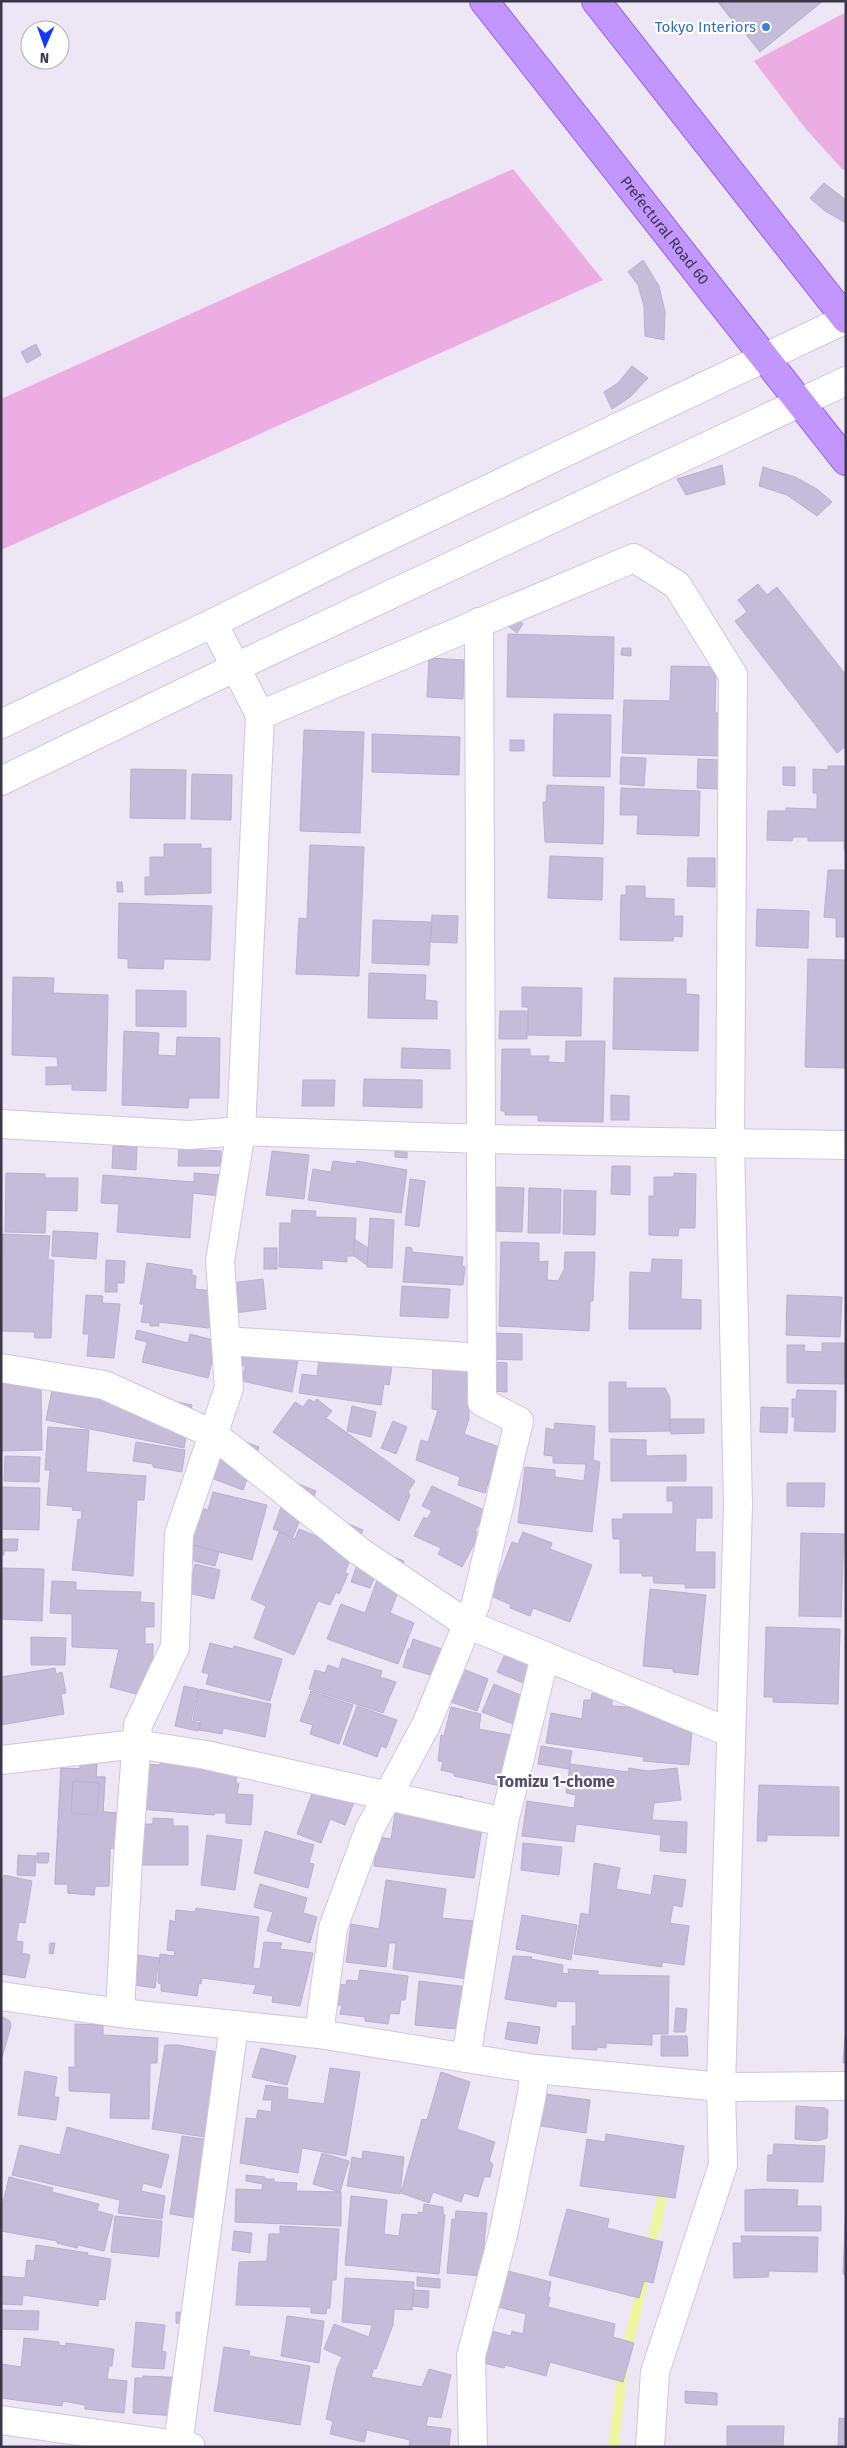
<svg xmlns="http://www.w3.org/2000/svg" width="847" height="2448" font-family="'Fira Sans',sans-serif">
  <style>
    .green { fill: #ecade3 }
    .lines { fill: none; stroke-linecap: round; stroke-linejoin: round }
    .stream { stroke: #edf69f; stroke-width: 10 }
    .building { fill: #c4bcd8; stroke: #baaed3; fill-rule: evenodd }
    .minor-casing { stroke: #cfc6df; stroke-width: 30 }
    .tertiary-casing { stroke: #cfc6df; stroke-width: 30 }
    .primary-casing { stroke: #975ded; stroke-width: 30 }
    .minor { stroke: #fff; stroke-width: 28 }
    .tertiary { stroke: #fff; stroke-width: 28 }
    .primary { stroke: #c296ff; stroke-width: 28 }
    .shop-dot { fill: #3f7fe0; stroke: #fff; stroke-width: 2 }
    .labels { text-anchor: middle; stroke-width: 4.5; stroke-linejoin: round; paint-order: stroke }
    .shop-label { font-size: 15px; fill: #366cbe; stroke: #fff; text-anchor: end }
    .street-label { font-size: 15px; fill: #3b3649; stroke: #fff }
    .neighbourhood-label { font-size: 16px; font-weight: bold; fill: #564c6d; stroke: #fff }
  </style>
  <rect width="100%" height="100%" fill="#ede7f5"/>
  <g class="green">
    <polygon points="846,12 846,170 842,169 805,128 754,61"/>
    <polygon points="513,169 603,280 1,550 1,399"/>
  </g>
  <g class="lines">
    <g class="stream">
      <polyline points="650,2251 665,2185"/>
      <polyline points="626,2353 644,2278"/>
      <polyline points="613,2447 623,2368"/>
    </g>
  </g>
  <g class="building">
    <polygon points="717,1 814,1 797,9 792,2 757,31 750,33 740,30"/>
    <polygon points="719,1 823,1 760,52"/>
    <polygon points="824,183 846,200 846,223 825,211 810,198"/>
    <polygon points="643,260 659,286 665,312 664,340 645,336 644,306 638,285 628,272"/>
    <polygon points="36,344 41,355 27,363 21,352"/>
    <polygon points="632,366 648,378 630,397 612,409 604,392 618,383"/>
    <polygon points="722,465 725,484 686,495 677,479"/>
    <polygon points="763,467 795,477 817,489 832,502 817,516 787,495 759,486"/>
    <polygon points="758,584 767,595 777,587 846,675 846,746 837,753 735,621 747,612 738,600"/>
    <polygon points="514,618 523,624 517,633 508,626"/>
    <polygon points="508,634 614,637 613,699 507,697"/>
    <polygon points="622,648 631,648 631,656 621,655"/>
    <polygon points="429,658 464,660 463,699 427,697"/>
    <polygon points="671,666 716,667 715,713 721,713 720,756 622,753 624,700 670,701"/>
    <polygon points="554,714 611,715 610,777 553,776"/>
    <polygon points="304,730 364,732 360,833 300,831"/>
    <polygon points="372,734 460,737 459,775 372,772"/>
    <rect x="510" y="740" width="14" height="11"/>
    <polygon points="621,757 646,758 644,786 620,784"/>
    <polygon points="698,759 721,760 720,789 697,788"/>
    <polygon points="828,766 846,766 846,850 844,850 844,841 808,841 808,837 793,837 792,841 767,840 768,811 786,811 786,808 817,809 817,793 813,793 813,769 828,770"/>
    <polygon points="783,767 795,767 795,786 783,785"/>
    <polygon points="131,769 186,770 185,819 130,818"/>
    <polygon points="192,774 232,775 231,820 191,819"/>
    <polygon points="547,785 604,787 603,844 545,842 543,802 546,802"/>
    <polygon points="621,788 700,791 699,836 637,834 638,815 620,815"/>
    <polygon points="164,844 201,844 201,849 211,848 211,893 145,895 145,877 150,877 150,857 164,857"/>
    <polygon points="310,845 364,847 359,976 296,974 299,918 307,919"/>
    <polygon points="550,856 603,858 602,900 548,898"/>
    <polygon points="688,858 715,858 715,887 687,886"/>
    <polygon points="828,870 846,870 846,937 836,937 836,918 824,917"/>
    <polygon points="117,882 122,882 123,892 117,892"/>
    <polygon points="626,886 645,886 645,898 674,899 674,916 683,916 682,937 674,936 673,941 620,940 621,895 626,895"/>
    <polygon points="119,903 212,906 210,960 164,959 163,969 128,968 128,959 118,958"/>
    <polygon points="757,909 809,911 808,948 756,946"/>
    <polygon points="432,915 458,916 457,943 431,942"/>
    <polygon points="373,920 431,922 429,965 372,963"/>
    <polygon points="808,959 846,960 846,1068 805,1067"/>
    <polygon points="369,973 426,975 425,1000 437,1001 437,1019 368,1018"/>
    <polygon points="13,977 54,978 53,993 108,995 106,1091 72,1090 72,1084 46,1085 46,1067 58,1067 57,1057 12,1055"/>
    <polygon points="614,978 686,979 686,994 699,995 698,1051 613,1049"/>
    <polygon points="522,987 582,988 581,1036 528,1035 528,1007 522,1007"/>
    <polygon points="136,990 186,991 186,1027 136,1026"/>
    <polygon points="500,1011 528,1011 527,1039 499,1039"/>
    <polygon points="124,1031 159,1033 158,1055 176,1056 177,1037 220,1038 219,1098 189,1098 188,1108 122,1105"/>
    <polygon points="566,1041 605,1041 603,1122 538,1121 538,1115 505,1115 505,1111 501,1111 502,1049 530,1049 530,1056 549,1056 548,1062 565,1063"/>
    <polygon points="402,1048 450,1050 450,1069 401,1068"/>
    <polygon points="364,1079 422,1080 422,1108 363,1106"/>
    <polygon points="303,1080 335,1080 334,1106 302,1106"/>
    <polygon points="611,1095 629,1096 629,1120 611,1120"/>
    <polygon points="113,1146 137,1147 136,1170 112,1168"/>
    <polygon points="179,1149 221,1151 220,1166 178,1166"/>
    <polygon points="272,1151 309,1155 304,1199 266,1195"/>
    <polygon points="395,1151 407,1152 407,1158 395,1157"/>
    <polygon points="333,1161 356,1164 357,1161 407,1170 401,1213 308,1200 313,1169 331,1172"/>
    <polygon points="612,1166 630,1166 630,1195 611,1194"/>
    <polygon points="6,1173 45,1174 45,1178 78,1178 77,1211 46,1210 45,1233 5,1232"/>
    <polygon points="194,1173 222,1175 220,1196 193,1193 190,1238 117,1232 119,1204 101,1203 103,1175 194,1182"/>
    <polygon points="674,1173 696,1174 695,1228 679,1228 678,1236 649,1235 649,1196 654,1196 654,1177 674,1177"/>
    <polygon points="410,1179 425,1181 419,1227 405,1225"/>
    <polygon points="492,1187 524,1188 522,1232 491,1231"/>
    <polygon points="529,1188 561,1189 560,1233 528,1233"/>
    <polygon points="564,1190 596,1191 595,1235 563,1234"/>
    <polygon points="292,1210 316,1211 315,1217 356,1218 354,1256 347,1256 347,1262 322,1260 322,1269 279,1267 280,1223 291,1223"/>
    <polygon points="370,1218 394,1220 392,1268 367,1267"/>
    <polygon points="53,1231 98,1233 96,1259 52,1256"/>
    <polygon points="2,1234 50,1236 48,1260 54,1260 51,1338 35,1338 34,1332 1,1331"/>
    <polygon points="354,1239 368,1248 367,1265 354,1256"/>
    <polygon points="501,1242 539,1243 539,1262 548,1261 547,1280 558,1281 564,1270 565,1252 595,1252 593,1301 590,1301 589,1331 499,1326"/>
    <polygon points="406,1247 412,1248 412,1252 463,1257 462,1266 465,1267 463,1285 403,1282"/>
    <rect x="264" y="1248" width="13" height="21"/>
    <polygon points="652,1259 682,1260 681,1299 701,1300 701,1329 629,1329 630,1272 651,1273"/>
    <polygon points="106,1260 125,1261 124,1283 117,1283 117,1292 105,1292"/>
    <polygon points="147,1263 192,1270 192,1275 196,1276 195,1289 213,1291 211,1327 208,1328 159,1322 159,1326 150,1326 150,1323 141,1322 144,1304 140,1304"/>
    <polygon points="263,1279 266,1309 234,1313 231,1283"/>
    <polygon points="402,1286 450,1289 448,1318 400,1316"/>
    <polygon points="86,1295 103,1296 102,1303 120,1304 114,1358 87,1356 89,1334 83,1334"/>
    <polygon points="787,1295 842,1297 840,1337 786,1335"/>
    <polygon points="137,1330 188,1343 190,1334 217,1341 208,1378 142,1362 147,1342 135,1339"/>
    <polygon points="492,1333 522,1334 522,1360 492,1359"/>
    <polygon points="822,1343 845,1343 844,1384 787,1383 787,1345 805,1345 804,1351 822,1352"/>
    <polygon points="251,1344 299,1355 292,1392 242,1381 245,1367 242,1365 243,1358 236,1358"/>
    <polygon points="321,1344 394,1354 389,1385 384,1384 381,1405 299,1393 302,1374 317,1376"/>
    <polygon points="433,1359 468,1361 469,1419 464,1434 499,1447 494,1462 498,1464 494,1478 490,1477 485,1493 458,1485 460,1477 416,1460 421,1440 428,1442 438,1410 432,1409"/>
    <polygon points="492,1362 507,1363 507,1392 491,1391"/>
    <polygon points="1,1369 41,1383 42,1450 1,1451"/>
    <polygon points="82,1382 192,1405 184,1448 46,1420 53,1385"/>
    <polygon points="609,1382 626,1382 626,1388 665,1388 670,1398 670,1431 609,1432"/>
    <polygon points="797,1390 836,1391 835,1432 794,1431 795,1417 792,1417 792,1399 796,1399"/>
    <polygon points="309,1399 314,1402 317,1399 332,1411 326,1418 415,1481 408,1492 410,1495 399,1521 273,1432 295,1402 303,1407"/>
    <polygon points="352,1406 376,1412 371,1437 347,1431"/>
    <polygon points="761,1407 788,1408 787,1433 760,1432"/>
    <polygon points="670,1419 704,1419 704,1433 671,1434"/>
    <polygon points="393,1421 407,1427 396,1454 381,1448"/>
    <polygon points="555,1423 595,1426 593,1460 600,1462 592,1532 518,1523 525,1467 555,1470 555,1477 584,1481 586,1464 553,1463 553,1456 544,1455 546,1428 554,1430"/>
    <polygon points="48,1427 89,1430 86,1472 146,1476 144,1500 137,1500 133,1576 72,1570 78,1519 81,1520 82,1511 72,1510 73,1507 47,1505 50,1470 45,1470"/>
    <polygon points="227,1435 259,1447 243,1490 211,1478"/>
    <polygon points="611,1439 646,1440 646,1456 686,1455 686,1481 611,1481"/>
    <polygon points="136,1442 185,1450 182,1472 153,1467 153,1464 133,1461"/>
    <polygon points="5,1456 40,1457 39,1482 4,1481"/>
    <polygon points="291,1481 316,1491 306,1516 302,1514 293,1537 273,1529"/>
    <polygon points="787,1483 825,1483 824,1507 787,1506"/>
    <polygon points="432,1486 486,1511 475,1531 480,1533 462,1567 438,1554 441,1548 414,1536 424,1517 427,1519 432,1511 422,1506"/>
    <polygon points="1,1487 40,1488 39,1530 1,1529"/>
    <polygon points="667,1487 712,1487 712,1518 696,1518 695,1552 715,1552 715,1588 685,1588 685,1584 654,1583 653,1576 642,1576 642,1573 620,1573 620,1539 613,1539 612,1519 623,1519 623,1514 673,1514 673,1501 667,1501"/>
    <polygon points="213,1492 267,1505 252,1560 191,1545 200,1508 208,1510"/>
    <polygon points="332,1517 363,1530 345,1572 348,1574 339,1594 336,1592 330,1605 318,1601 294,1655 254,1638 266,1606 251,1599 279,1532 295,1539 299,1529 323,1539"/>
    <polygon points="523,1532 552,1543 550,1549 592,1565 570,1622 533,1608 530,1616 510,1608 511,1605 491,1596 512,1542 518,1544"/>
    <polygon points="801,1533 844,1534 841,1617 799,1616"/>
    <polygon points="1,1539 18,1539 17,1551 4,1551 4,1555 1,1556"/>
    <polygon points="194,1545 219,1552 215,1566 190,1560"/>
    <polygon points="391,1556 404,1561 399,1574 404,1576 390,1613 414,1623 398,1664 327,1639 341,1604 365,1613 381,1569"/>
    <polygon points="358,1562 378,1569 370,1588 351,1582"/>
    <polygon points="195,1564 220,1570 214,1599 188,1593"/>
    <polygon points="1,1568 44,1569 42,1621 1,1619"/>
    <polygon points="52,1581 76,1582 76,1590 141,1592 140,1602 154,1603 154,1627 145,1627 145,1644 153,1644 153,1663 143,1696 110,1687 119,1649 72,1647 72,1614 50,1613"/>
    <polygon points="650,1589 706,1595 698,1675 673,1672 673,1669 643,1666"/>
    <polygon points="766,1627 840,1629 838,1704 773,1702 773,1697 764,1697"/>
    <polygon points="514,1634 549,1650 533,1687 497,1672"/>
    <polygon points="31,1637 66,1638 65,1665 31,1665"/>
    <polygon points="413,1639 442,1649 434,1676 403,1667 408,1649 410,1649"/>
    <polygon points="210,1643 233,1649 234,1646 282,1659 270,1701 206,1684 209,1674 202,1672"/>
    <polygon points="342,1658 382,1671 380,1677 396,1682 383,1713 309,1689 315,1670 325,1673 328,1665 339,1669"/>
    <polygon points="458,1667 488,1679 477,1711 445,1700"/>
    <polygon points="55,1668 56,1674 62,1672 66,1693 61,1694 64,1714 1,1725 1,1677"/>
    <polygon points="494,1684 530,1699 518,1726 482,1712"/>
    <polygon points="184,1686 198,1689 191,1721 200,1723 198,1731 175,1726"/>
    <polygon points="199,1689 271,1704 265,1737 223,1728 222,1734 199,1730 201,1721 193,1720"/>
    <polygon points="311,1691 353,1705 339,1744 310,1734 313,1725 300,1721"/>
    <polygon points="592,1693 612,1695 612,1706 655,1709 693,1719 689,1765 643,1761 644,1757 546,1743 551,1713 582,1719 584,1700 591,1700"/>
    <polygon points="357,1706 397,1720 386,1748 381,1746 377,1757 343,1744"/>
    <polygon points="451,1707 481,1714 479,1729 521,1737 510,1788 454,1776 454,1773 441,1770 443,1762 438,1761 441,1735 444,1736"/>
    <polygon points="541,1746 572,1751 569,1769 538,1764"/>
    <polygon points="161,1756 238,1762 236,1783 239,1783 237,1794 253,1795 251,1825 226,1823 226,1813 214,1813 214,1815 139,1809 142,1764 160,1765"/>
    <path d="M81,1759L97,1760L96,1777H105L103,1812L119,1813L117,1848H110L109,1886H95L94,1895L68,1893V1884H55L61,1768L80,1769ZM73,1781L99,1783L97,1815L71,1813Z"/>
    <polygon points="81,1759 97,1760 96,1777 105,1777 103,1812 119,1813 117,1848 110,1848 109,1886 95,1886 94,1895 68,1893 68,1884 55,1884 61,1768 80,1769"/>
    <polygon points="570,1764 628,1772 629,1768 648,1771 677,1768 681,1800 654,1803 652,1820 687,1822 686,1853 660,1851 661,1835 576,1824 574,1842 522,1836 527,1801 574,1808 576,1795 566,1793"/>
    <polygon points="319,1775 359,1790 345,1825 330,1819 321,1843 297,1834"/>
    <polygon points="73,1781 99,1783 97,1815 71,1813"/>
    <polygon points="759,1785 839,1787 839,1836 767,1835 767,1841 757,1841"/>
    <polygon points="407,1788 463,1797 460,1815 482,1829 474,1878 374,1866 378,1837 391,1839 396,1807"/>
    <polygon points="153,1818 173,1819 173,1826 188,1826 188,1865 142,1865 143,1824 153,1824"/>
    <polygon points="265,1831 314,1845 309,1863 314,1864 308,1888 254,1873"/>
    <polygon points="207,1835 242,1840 235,1890 201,1885"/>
    <polygon points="523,1843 562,1847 559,1875 521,1870"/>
    <polygon points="37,1853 49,1853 48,1863 37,1863"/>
    <polygon points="18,1855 36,1856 35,1876 17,1875"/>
    <polygon points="594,1863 620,1868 616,1889 651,1895 654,1875 686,1880 682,1907 673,1905 670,1923 689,1926 684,1965 662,1962 662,1967 574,1954 581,1913 589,1915"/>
    <polygon points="4,1875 32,1881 25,1923 19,1922 16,1941 23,1942 22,1953 30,1955 25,1978 1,1974 1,1886"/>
    <polygon points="386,1880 446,1889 442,1918 473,1921 470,1938 489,1940 483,1981 393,1969 396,1943 389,1943 386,1967 346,1962 351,1924 379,1929"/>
    <polygon points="260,1884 307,1898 303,1913 317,1917 310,1943 267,1931 273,1912 254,1907"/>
    <polygon points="196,1908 259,1917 253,1968 260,1969 264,1942 282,1943 280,1949 313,1953 300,2006 272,2002 273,1996 253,1993 256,1985 202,1978 201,1984 199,1983 197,1996 161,1991 161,1984 158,1983 160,1954 174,1956 175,1951 167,1950 170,1920 175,1922 176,1910 195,1912"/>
    <polygon points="522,1915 577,1925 571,1960 516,1949"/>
    <polygon points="50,1943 55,1943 53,1954 49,1953"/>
    <polygon points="137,1955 159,1958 155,1988 134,1985"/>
    <polygon points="513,1956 532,1957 531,1959 563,1965 562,1973 569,1974 568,1969 598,1971 598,1975 669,1976 668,2034 652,2034 652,2045 606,2043 606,2048 597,2047 597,2050 572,2049 572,2026 576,2026 576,2002 557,2001 556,2007 505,1999"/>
    <polygon points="360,1970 408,1976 405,2000 401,2000 399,2014 390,2013 388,2024 365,2021 365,2017 340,2014 342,2005 334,2005 337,1984 346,1985 347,1980 358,1981"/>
    <polygon points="419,1981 476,1988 467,2030 415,2025"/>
    <polygon points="676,2008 687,2009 685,2032 674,2032"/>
    <polygon points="1,2016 10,2021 11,2026 1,2061"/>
    <polygon points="508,2022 540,2027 537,2044 505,2039"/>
    <polygon points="75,2024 103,2025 103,2035 158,2038 157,2063 150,2063 149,2119 110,2118 111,2093 69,2091 69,2067 75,2067"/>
    <polygon points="661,2036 687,2036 688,2056 661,2056"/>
    <polygon points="845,2036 846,2036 846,2063 843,2063"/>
    <polygon points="165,2045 178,2045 218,2052 205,2137 152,2129"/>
    <polygon points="261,2048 296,2056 287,2085 252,2077"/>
    <polygon points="330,2068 360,2072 346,2156 302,2148 298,2173 240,2163 246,2118 256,2119 258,2110 271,2112 272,2100 263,2100 266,2085 288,2088 287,2099 324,2104"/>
    <polygon points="25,2071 57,2077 54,2097 59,2097 56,2120 18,2115"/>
    <polygon points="441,2072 470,2082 457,2129 495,2142 489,2161 493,2164 490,2177 484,2177 478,2197 464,2193 461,2202 433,2192 429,2203 401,2193 422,2119 427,2120"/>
    <polygon points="545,2094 590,2100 586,2133 541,2126"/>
    <polygon points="796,2106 825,2108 828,2110 827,2138 817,2141 795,2139"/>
    <polygon points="67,2127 169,2155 161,2188 143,2183 141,2191 165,2196 162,2219 118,2213 120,2200 12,2175 20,2145 60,2155"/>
    <polygon points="606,2134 684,2146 675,2198 580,2186 587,2139 605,2142"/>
    <polygon points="182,2136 224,2142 216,2221 170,2214"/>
    <polygon points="774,2144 825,2146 823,2182 767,2181 768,2155 773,2155"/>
    <polygon points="363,2151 404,2157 400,2194 347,2186 352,2157 362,2159"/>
    <polygon points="322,2153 349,2161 340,2192 313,2184"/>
    <polygon points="246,2175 265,2177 266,2179 274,2179 274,2182 297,2183 296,2191 341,2192 341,2226 235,2222 236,2189 262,2190 263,2184 246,2181"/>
    <polygon points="9,2177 53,2188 52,2192 99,2204 97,2211 113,2215 104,2251 78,2245 77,2248 57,2243 57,2241 1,2231 1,2211"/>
    <polygon points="764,2189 798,2190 797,2206 821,2206 821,2231 745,2231 745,2190"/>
    <polygon points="351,2196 387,2200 384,2234 399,2236 402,2214 418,2215 418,2212 423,2213 424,2204 443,2207 443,2214 445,2215 439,2274 345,2265"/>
    <polygon points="846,2199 846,2275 843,2274"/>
    <polygon points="567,2209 609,2219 607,2228 663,2242 653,2283 644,2281 639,2298 549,2275"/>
    <polygon points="456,2211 487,2213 481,2276 447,2273 452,2219 455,2219"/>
    <polygon points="115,2216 162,2221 159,2257 111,2252"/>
    <polygon points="280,2226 339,2229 336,2280 332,2280 330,2308 327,2308 326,2314 311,2313 311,2307 236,2305 239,2262 267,2261 269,2234 280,2234"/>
    <polygon points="234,2231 252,2233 250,2253 232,2250"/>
    <polygon points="741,2236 818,2237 817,2272 769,2271 768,2277 734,2278 733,2243 742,2243"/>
    <polygon points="36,2245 88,2253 87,2255 111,2259 105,2300 99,2299 98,2306 23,2295 22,2305 1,2304 1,2276 25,2278 27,2260 34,2261"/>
    <polygon points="504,2270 551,2282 548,2297 550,2297 548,2307 615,2324 613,2337 634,2343 623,2382 550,2362 546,2376 505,2365 504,2368 479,2362 487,2330 511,2336 512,2331 523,2334 526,2314 494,2306"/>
    <polygon points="417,2277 440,2279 440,2288 417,2286"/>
    <polygon points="345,2278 414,2282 412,2310 394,2309 393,2325 376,2369 374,2368 371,2377 422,2387 429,2369 451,2375 441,2418 428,2416 426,2426 451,2429 449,2447 409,2446 410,2440 367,2430 364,2442 330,2434 333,2421 326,2419 337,2368 342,2357 324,2349 334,2324 369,2337 372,2325 342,2322"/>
    <polygon points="414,2290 429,2291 428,2308 413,2306"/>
    <polygon points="1,2310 39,2311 38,2330 1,2329"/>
    <polygon points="176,2312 195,2313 194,2325 176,2323"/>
    <polygon points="287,2316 324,2321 319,2363 281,2356"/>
    <polygon points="136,2322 165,2325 162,2351 166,2352 164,2369 132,2367"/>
    <polygon points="24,2338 59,2342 59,2345 65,2346 66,2343 114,2349 112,2366 109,2366 107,2379 127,2381 124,2413 85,2409 85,2405 63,2401 62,2406 1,2398 1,2364 21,2367"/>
    <polygon points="224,2347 250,2351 249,2356 310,2366 300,2425 214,2411"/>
    <polygon points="143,2376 192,2378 190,2417 133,2413 135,2378 143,2378"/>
    <polygon points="685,2391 717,2393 717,2405 685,2403"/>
    <polygon points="839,2418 846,2419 846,2447 838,2447"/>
    <polygon points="727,2426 784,2426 783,2447 727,2447"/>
  </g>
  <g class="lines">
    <g class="minor-casing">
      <g id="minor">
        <polyline points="1,1124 189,1135 241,1131 260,715"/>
        <polyline points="226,1341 482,1358"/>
        <polyline points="1,1368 104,1385 213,1434 359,1551 467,1624 731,1733"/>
        <polyline points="1,1760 136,1744 206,1755 504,1822"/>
        <polyline points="1,1996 120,2013 319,2034 535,2069 721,2087 846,2086"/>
        <polyline points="120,2013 128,1857 138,1725 175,1647 179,1534 229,1388 220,1261 241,1131 483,1139 846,1145"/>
        <polyline points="319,2034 333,1928 369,1830 426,1725 476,1603 519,1421 482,1402 479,622"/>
        <polyline points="466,2058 504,1822 545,1656"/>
        <polyline points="1,2420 191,2447"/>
        <polyline points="178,2445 234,2025"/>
        <polyline points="473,2447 471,2356 503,2235 532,2094 535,2069"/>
      </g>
    </g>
    <g class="tertiary-casing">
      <g id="tertiary">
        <polyline points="213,623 260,715 634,558 677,585 733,675 730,1144 738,1505 721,2087 723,2165 655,2372 650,2447"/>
        <polyline points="1,724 213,623 364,548 846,319"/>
        <polyline points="1,781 236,667 846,381"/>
      </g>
    </g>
    <g class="primary-casing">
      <g id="primary">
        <path id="s1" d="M484,1L846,461"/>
        <polyline points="596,1 846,319"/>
      </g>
    </g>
    <use href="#minor" class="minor"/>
    <use href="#tertiary" class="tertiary"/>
    <use href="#primary" class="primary"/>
  </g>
  <circle class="shop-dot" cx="766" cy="27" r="5"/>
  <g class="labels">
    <g class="shop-label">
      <text x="756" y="32">Tokyo Interiors</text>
    </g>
    <g class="street-label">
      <text dy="5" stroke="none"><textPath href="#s1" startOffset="292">Prefectural Road 60</textPath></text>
    </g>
    <g class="neighbourhood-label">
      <text x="556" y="1787">Tomizu 1-chome</text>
    </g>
  </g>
  <rect width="847" height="2448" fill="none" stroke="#3b3649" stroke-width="5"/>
  <g transform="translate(45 45) rotate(182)"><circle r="24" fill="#ffffff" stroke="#b1afb6"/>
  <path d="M0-4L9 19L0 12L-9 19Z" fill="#1438ff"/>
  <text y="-8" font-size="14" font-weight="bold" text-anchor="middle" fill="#3b3649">N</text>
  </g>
</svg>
